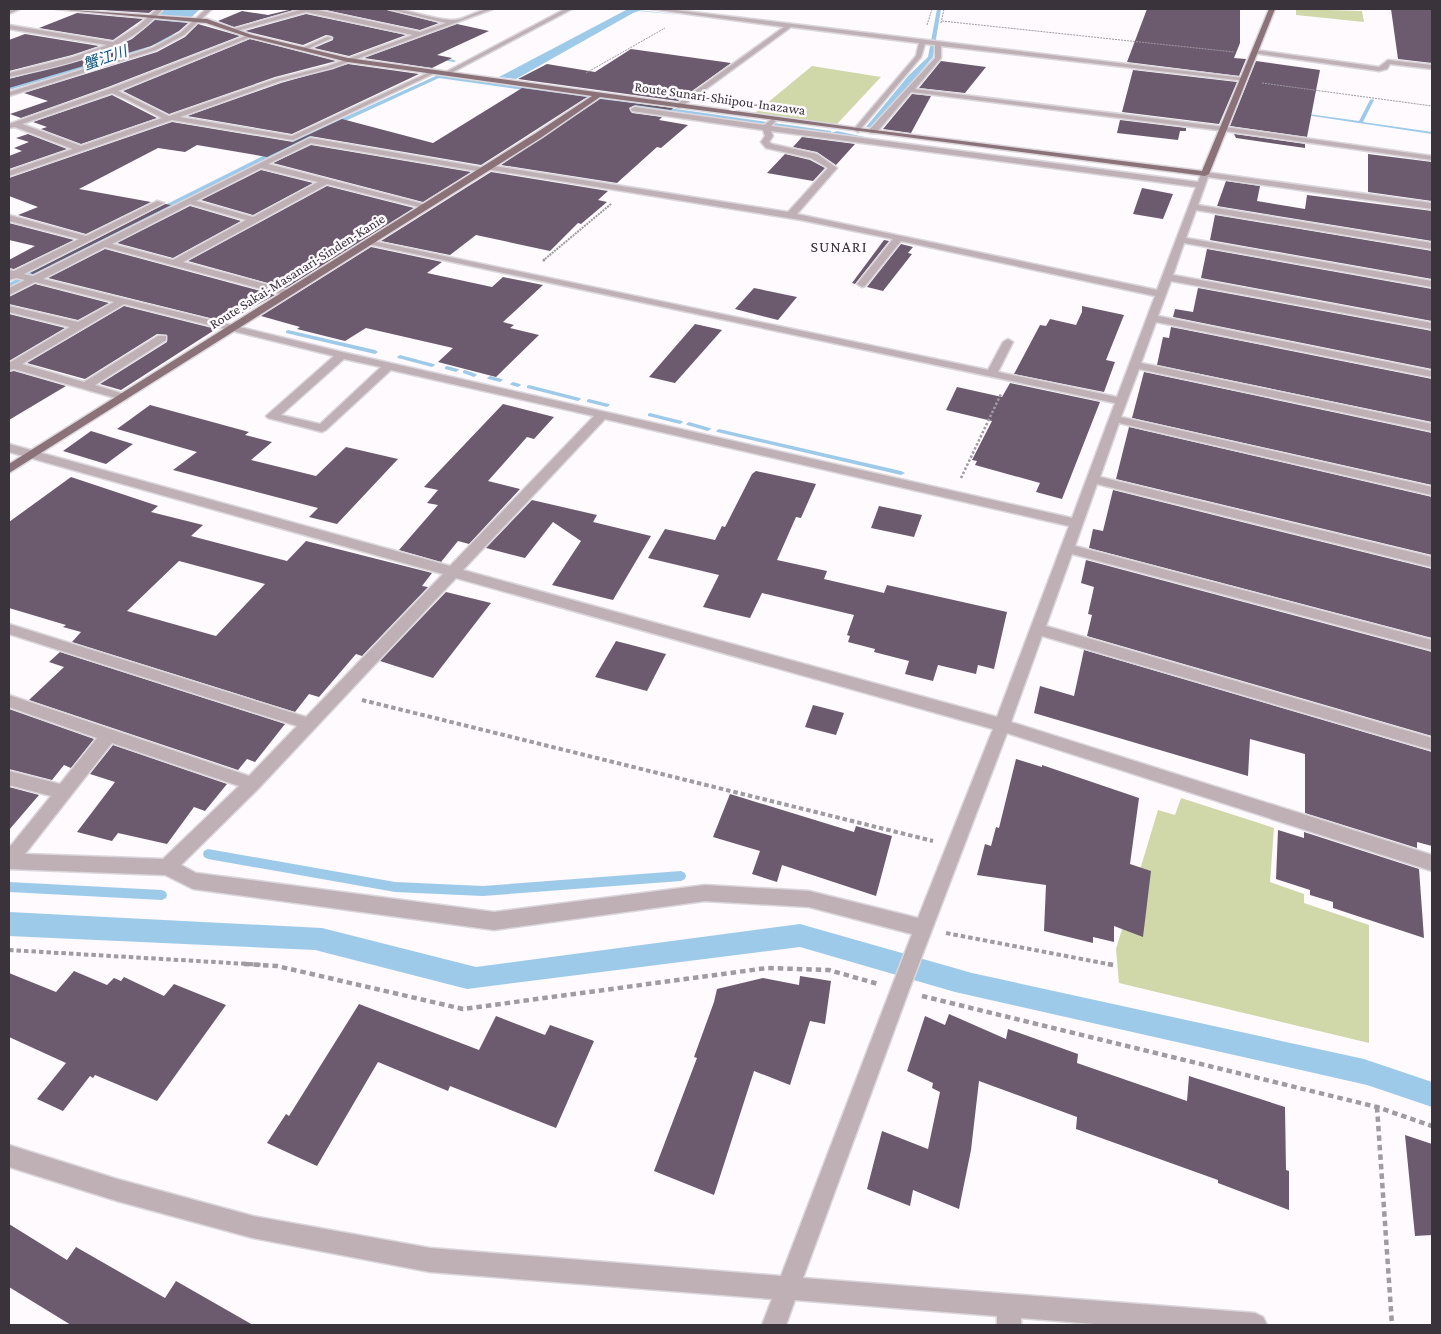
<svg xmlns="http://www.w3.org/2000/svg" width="1441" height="1334" font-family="'Crimson Pro','Noto Sans JP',serif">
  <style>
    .green { fill: #d0d8a9 }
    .water { fill: #9dcae8 }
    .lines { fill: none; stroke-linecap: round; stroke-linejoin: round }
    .stream { fill: #9dcae8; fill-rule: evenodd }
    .building { fill: #6c5b6f; fill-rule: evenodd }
    .minor-casing { stroke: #dbd6db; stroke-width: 3 }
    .major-casing { stroke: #dbd6db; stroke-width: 3 }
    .path-far4 { stroke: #a09aa1; stroke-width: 1; stroke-dasharray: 2 1; stroke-linecap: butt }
    .path-far3 { stroke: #a09aa1; stroke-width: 2; stroke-dasharray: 2 1; stroke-linecap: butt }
    .path-far2 { stroke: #a09aa1; stroke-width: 2.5; stroke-dasharray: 2.5 2; stroke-linecap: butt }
    .path-far1 { stroke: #a09aa1; stroke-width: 4; stroke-dasharray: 4.5 3; stroke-linecap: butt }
    .path { stroke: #a09aa1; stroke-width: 4.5; stroke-dasharray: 5.5 4; stroke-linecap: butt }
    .minor { fill: #beb0b4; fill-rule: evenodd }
    .major { fill: #8a7278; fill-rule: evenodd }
    .labels { text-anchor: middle; stroke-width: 5; stroke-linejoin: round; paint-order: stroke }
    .far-street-label { font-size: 14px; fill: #3b333c; stroke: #fefafe }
    .far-water-label { font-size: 15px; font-style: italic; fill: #095980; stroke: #fefafe }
    .far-quarter-label { font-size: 16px; letter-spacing: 1px; fill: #3b333c; stroke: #fefafe }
  </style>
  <rect width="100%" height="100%" fill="#fefafe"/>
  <g class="green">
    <polygon points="1296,9 1362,11 1364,22 1296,15"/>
    <polygon points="812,66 881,77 837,124 755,113"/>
    <polygon points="1181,798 1274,828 1270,882 1304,894 1304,903 1369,925 1369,1043 1119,983 1116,949 1158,810 1175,815"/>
  </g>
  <g class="water">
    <polygon points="165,9 200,9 172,36 161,42 129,55 9,90 9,79 97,56 133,40"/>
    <polygon points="628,9 681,15 639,11 633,13 516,79 499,77"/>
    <polygon points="937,9 941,9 933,57 873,128 866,127 909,75 928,57"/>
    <polygon points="438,75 831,131 831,133 837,131 869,138 1187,178 829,133 822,134 819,132 439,78 306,139 9,288 9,283 299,138"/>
    <polygon points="9,912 322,928 476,967 800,924 972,973 1364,1059 1432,1082 1432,1107 1367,1085 955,992 800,947 467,989 315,950 9,936"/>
  </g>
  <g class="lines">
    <g class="stream">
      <polygon points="438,57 454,60 456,61 454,62 437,59"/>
      <polygon points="1372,99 1374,100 1363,122 1432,132 1432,134 1299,114 1301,113 1359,121 1370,100"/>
      <polygon points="266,168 321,181 321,182 319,183 264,170 264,168"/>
      <polygon points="288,330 375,350 378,352 375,354 286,333 286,331"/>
      <polygon points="400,355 434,364 435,365 432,367 398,358 397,357"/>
      <polygon points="447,366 458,369 459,370 456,372 445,369 445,367"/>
      <polygon points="465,370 476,374 477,375 474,377 463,373 463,371"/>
      <polygon points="490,376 502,379 503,380 500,382 488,379 487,378"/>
      <polygon points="513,382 520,384 521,385 518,387 511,385 510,384"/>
      <polygon points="529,385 580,398 581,399 578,401 527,388 527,386"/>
      <polygon points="589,399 609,404 610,405 607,407 587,402 587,400"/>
      <polygon points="650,413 682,421 683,422 680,424 648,416 648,414"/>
      <polygon points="689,422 710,428 711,429 708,431 687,425 686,424"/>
      <polygon points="719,429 901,471 905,473 901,475 717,432 716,431"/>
      <polygon points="208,849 395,882 483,886 681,871 685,873 686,876 685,879 681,881 483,896 395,892 208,859 204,857 203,854 204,851"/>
      <polygon points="9,882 162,890 166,892 167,895 166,898 162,900 9,892"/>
    </g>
  </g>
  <g class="building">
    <polygon points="86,9 150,9 153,10 149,13"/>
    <polygon points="293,9 297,9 234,27 218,21 242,11 268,15"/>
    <polygon points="321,9 384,9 439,23 420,30"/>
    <polygon points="1147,9 1240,9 1240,43 1234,58 1246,59 1239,76 1127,62"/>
    <polygon points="1391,9 1432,9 1432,63 1398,59"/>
    <polygon points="77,13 143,19 113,40 39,28"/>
    <polygon points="306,14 406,35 349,56 314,48 333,40 332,36 326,35 303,45 245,31"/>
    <polygon points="155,20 188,23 179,31 151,46 9,88 9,79 93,57 132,39"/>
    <polygon points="198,24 240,36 108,87 21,118 10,114 48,101 24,93 157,52 185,37"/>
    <polygon points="457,24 489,31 437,55 452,58 432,68 364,58"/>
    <polygon points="25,34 99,46 72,55 9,71 9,40"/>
    <polygon points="250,39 336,61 275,77 169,114 123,91"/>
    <polygon points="631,49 731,63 678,101 518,79 547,64 595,72"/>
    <polygon points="941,61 986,67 965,93 919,88"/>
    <polygon points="1256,61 1320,70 1307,137 1230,126"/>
    <polygon points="348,64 419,74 292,134 187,116 281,83"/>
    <polygon points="1133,70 1237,82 1219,124 1122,112"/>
    <polygon points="522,88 587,97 481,165 310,136 267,157 197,145 185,152 158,148 79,189 151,202 86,234 18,215 38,207 9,196 9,178 172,122 293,142 342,119 433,143"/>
    <polygon points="912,94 931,96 911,133 883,129"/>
    <polygon points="112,95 157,118 81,144 41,129 47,127 33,122"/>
    <polygon points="600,99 673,108 671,110 635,105 629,108 632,113 662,117 659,120 688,125 661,148 657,147 617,183 501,165"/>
    <polygon points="1120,120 1186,128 1186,131 1180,131 1178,140 1117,133"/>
    <polygon points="28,134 67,149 9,169 9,156 22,151 14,148 29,142 16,138"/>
    <polygon points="1234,134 1305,144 1305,148 1236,138"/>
    <polygon points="802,137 855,144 836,165 817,152 793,147"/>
    <polygon points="311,145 471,172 423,202 273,163"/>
    <polygon points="785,154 810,160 825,168 813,181 767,173"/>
    <polygon points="1368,154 1432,162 1432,201 1368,192"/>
    <polygon points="261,170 313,183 253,215 201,200"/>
    <polygon points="491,172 608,191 598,200 607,202 581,224 578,223 550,251 476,235 450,255 381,241"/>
    <polygon points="1226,181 1260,186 1257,201 1305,209 1307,195 1432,211 1432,241 1217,206"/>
    <polygon points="327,186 414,208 286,288 188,261"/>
    <polygon points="1142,188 1173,194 1163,219 1133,214"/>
    <polygon points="165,204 171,205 33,274 30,273"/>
    <polygon points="190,206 241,221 173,258 117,243"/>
    <polygon points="1215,215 1432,251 1432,279 1210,240"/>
    <polygon points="9,223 74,240 14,269 9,268 9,260 35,246 9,240"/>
    <polygon points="884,240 889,241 855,284 852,283"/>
    <polygon points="901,244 913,247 908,253 912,254 883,291 867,287"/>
    <polygon points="371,247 442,262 427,273 492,287 503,277 543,285 503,322 514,325 510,328 539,335 496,377 438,362 453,348 366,328 345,341 297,329 300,327 261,316"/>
    <polygon points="105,249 275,295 226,322 48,278"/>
    <polygon points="1207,249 1432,289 1432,321 1201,278"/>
    <polygon points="35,284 109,303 78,320 9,304 9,297"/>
    <polygon points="754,288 797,297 778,320 735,309"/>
    <polygon points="1198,288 1432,331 1432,369 1173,317 1175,309 1193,312"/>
    <polygon points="124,306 216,329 121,390 100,384 167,342 167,335 157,334 85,379 27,363"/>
    <polygon points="1082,306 1124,315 1106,360 1115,362 1104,392 1014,374 1040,325 1046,326 1050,319 1076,325 1082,312"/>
    <polygon points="9,314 65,328 9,361"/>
    <polygon points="695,324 722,330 675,383 649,377"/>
    <polygon points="1171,327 1432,379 1432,422 1157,365 1163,337 1169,338"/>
    <polygon points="14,371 66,386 9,420 9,372"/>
    <polygon points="1144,372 1432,433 1432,485 1132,418"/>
    <polygon points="1010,383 1100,402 1062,499 1036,492 1040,483 975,465 977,461 972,460 992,421 946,410 957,387 1002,397"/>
    <polygon points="503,404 554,417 534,439 527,437 488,481 520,489 469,544 458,541 441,562 399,550 438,505 427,503 438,490 424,487"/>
    <polygon points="150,405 249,432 245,435 272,442 251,460 316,476 346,447 398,459 337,524 309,517 318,508 173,470 197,452 117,429"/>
    <polygon points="1129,427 1432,497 1432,555 1116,479"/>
    <polygon points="91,431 133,444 106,464 63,451"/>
    <polygon points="756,471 816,484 801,518 796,517 777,560 827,571 824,579 884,593 887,585 1007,612 994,669 978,665 976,674 938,665 933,681 905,674 909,661 874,652 875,649 848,642 850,636 847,635 854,615 762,593 750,618 703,607 719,575 648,558 665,529 715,540 722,526 725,527 752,474"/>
    <path d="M71,477L158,506L151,512L203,525L191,536L287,561L306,541L432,573L422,586L428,587L362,656L356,654L319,697L309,694L295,712L72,642L81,632L63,627L66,625L9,608V522ZM179,561L265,584L216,636L127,611Z"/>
    <polygon points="1113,490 1432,569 1432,638 1089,548 1093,529 1103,531"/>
    <polygon points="532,500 597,515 593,522 651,536 613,600 552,585 581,541 553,522 525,558 486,548"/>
    <polygon points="879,506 922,515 914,537 871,528"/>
    <polygon points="1086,560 1432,652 1432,736 1087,636 1092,615 1088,614 1094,587 1081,583"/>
    <polygon points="446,592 491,603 433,678 380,661"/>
    <polygon points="616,641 666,654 647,691 595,677"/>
    <polygon points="1084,650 1432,752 1432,846 1417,842 1417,848 1305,813 1305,754 1250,739 1248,776 1034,713 1040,686 1074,696"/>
    <polygon points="60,652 285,724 255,762 247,759 238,770 29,700 64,667 49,662"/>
    <polygon points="813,705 844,713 836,735 805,727"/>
    <polygon points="9,709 94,739 71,768 64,765 52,780 9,769"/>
    <polygon points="113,745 227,784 205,811 194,807 167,844 118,833 112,841 77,832 115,782 90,774"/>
    <polygon points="1016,759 1042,767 1042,765 1139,798 1130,864 1151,871 1143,937 1114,926 1114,942 1093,937 1093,943 1044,931 1046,885 977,875 985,844 991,846 996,827 999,828"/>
    <polygon points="9,787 39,795 9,830"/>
    <polygon points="730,794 854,832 856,826 892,836 876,896 782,865 777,882 752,874 760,851 713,837"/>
    <polygon points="1278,830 1304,838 1304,832 1419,869 1424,938 1333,908 1333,902 1310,895 1310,890 1276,879"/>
    <polygon points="74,971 107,985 114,978 121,981 124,977 164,996 174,984 226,1005 157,1101 95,1075 93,1078 90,1076 63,1111 37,1099 66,1063 9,1037 9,973 56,992"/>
    <polygon points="800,976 831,981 825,1024 810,1021 790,1085 754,1071 714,1195 654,1171 697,1058 694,1057 714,1002 717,989 763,978 799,985"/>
    <polygon points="359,1004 479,1050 496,1016 545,1035 550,1025 594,1041 556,1128 450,1086 448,1091 378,1062 317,1166 267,1143 286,1114 289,1116"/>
    <polygon points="949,1014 1006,1039 1008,1029 1078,1054 1077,1063 1187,1101 1189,1076 1285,1107 1286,1170 1289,1171 1289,1210 1218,1183 1218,1180 1076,1129 1077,1117 979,1081 971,1150 959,1209 913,1190 910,1206 867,1189 882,1131 928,1149 940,1092 932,1088 933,1083 907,1071 925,1016 945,1025"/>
    <polygon points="1405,1135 1432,1144 1432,1235 1415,1236"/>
    <polygon points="9,1224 67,1260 76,1247 165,1298 176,1281 253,1325 71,1325 9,1287"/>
  </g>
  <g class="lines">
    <g class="minor-casing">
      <g id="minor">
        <polygon points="12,9 20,9 9,14 9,10"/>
        <path d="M157,9H163C125,54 64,65 9,77V73L73,57L107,45L9,29V25L113,42L138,26Z"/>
        <polygon points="206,9 212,9 184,35 156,50 9,96 9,92 152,48 180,33"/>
        <path d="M303,9H313L420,32L446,23L388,9C410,9 430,19 451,20C465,21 478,8 493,9L332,68L280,81L180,117L292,136L432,71L437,72L293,140L172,120L9,176V171L73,149L15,127L9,128V124L109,89L248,35L253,36L118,91L169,116L276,79L328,66L413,35L306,12L233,32L230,30ZM112,93L128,100L162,118L81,146L22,124Z"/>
        <polygon points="565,9 572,9 449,74 444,73"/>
        <polygon points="651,9 667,9 1244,78 1246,81 941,46 941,58 915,89 1225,127 1432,156 1432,160 1225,131 911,92 876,133 870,133 870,129 935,58 935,45 925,44 921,57 858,132 854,130 855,128 916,56 919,43 791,27 680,108 677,108 677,104 784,27"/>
        <polygon points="327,37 332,38 305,50 300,49"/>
        <polygon points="1255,50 1379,67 1388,60 1432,65 1432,69 1390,64 1387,69 1379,71 1253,53"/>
        <path d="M635,107L764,125L772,119L776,121L771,126L1198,182L1201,174L1205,172L1432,203V209L1208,177L1198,205L1432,243V249L1196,210L1186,238L1432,281V287L1184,243L1173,275L1432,323V329L1171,281L1158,316L1432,371V377L1156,322L1141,363L1432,424V431L1139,369L1121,417L1432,487V495L1119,423L1100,477L1432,557V567L1097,484L1075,546L1432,640V650L1072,554L1046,626L1432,738V750L1042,636L1011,722L1432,855V871L1007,733L909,990L803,1278L1255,1313L1263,1317L1267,1325H1107L1021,1318V1325H997V1316L795,1300L786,1325H762L772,1299L430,1272L253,1238L117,1201L9,1167V1145L117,1179L253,1216L430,1248L781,1276L912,934L809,907L705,901L494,930L193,889L165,875L9,869V848L51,796L9,785V771L60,784L97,738L9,707V695L249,776L297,726L9,634V624L306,717L443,574L9,452V444L450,566L594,416L391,370L326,430L322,432L268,418L266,416L334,356L124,304L22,364L84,382L158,336H166V340L95,385L127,395V399H119L14,369L9,370V363L70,327L9,312V306L78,322L114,302L35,282L9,295V288L25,280L16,278L9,280V270L14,271L79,239L9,221V215L86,236L157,201L164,203L24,274L33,276L310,138L485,168L488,165L788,212L828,168L811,158L766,148L761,142L765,136L763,130L632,111L631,109ZM771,131L1196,187L1157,290L797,214L837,168L817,154L772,144L769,142L773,136ZM311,143L483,172L486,169L801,220L893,239L857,284L862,287L865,286L901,241L1155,296L1117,397L998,372L1013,342L1008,339L1003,342L988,370L368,240L363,243L1115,403L1072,518L342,352L43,279L105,247L288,296L291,295V291L183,262L327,184L427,209L431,206L268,164ZM261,168L318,182L253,217L196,201ZM190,204L246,220L173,260L112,244ZM344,359L381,367L320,424L281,415ZM605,419L1069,526L997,717L463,570ZM456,578L993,729L918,918L809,891L705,885L494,912L196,873L181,865L258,789ZM112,743L239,786L163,859L25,854Z"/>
      </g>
    </g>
    <g class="major-casing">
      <polygon id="major" points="56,9 207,19 252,35 348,58 858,128 1202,171 1269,9 1275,9 1209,174 1205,176 600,97 542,137 9,473 9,464 536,133 592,96 348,62 248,37 206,23"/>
    </g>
    <g class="path-far4">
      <polyline points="1076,9 1095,9"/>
      <polyline points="942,21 1234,52"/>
      <polyline points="941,23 944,9"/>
      <polyline points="927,25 932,9"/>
      <polyline points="586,73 665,28"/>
      <polyline points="1262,83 1432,106"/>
    </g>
    <polyline class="path-far3" points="545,259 611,204"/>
    <g class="path-far2">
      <polyline points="543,261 546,258"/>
      <polyline points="961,478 1001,394"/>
    </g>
    <g class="path-far1">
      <polyline points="362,700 933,841"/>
      <polyline points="946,933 1113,965"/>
      <polyline points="9,950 265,965"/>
    </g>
    <g class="path">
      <polyline points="244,964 277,966 463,1009 767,968 829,970 878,984"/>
      <polyline points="1108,964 1113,965"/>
      <polyline points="922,996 1377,1107 1432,1126"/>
      <polyline points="1377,1107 1392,1325"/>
    </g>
    <use href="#minor" class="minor"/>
    <use href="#major" class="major"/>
  </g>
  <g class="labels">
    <g class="far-street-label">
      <text transform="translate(720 98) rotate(8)" y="5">Route Sunari-Shiipou-Inazawa</text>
      <text transform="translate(297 271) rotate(-32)" y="5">Route Sakai-Masanari-Sinden-Kanie</text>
    </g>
    <g class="far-water-label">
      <text transform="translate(105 58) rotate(-19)" y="5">蟹江川</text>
    </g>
    <g class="far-quarter-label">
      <text x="839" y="252">SUNARI</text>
    </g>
  </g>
  <rect width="1441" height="1334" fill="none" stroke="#3b333c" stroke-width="20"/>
</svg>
